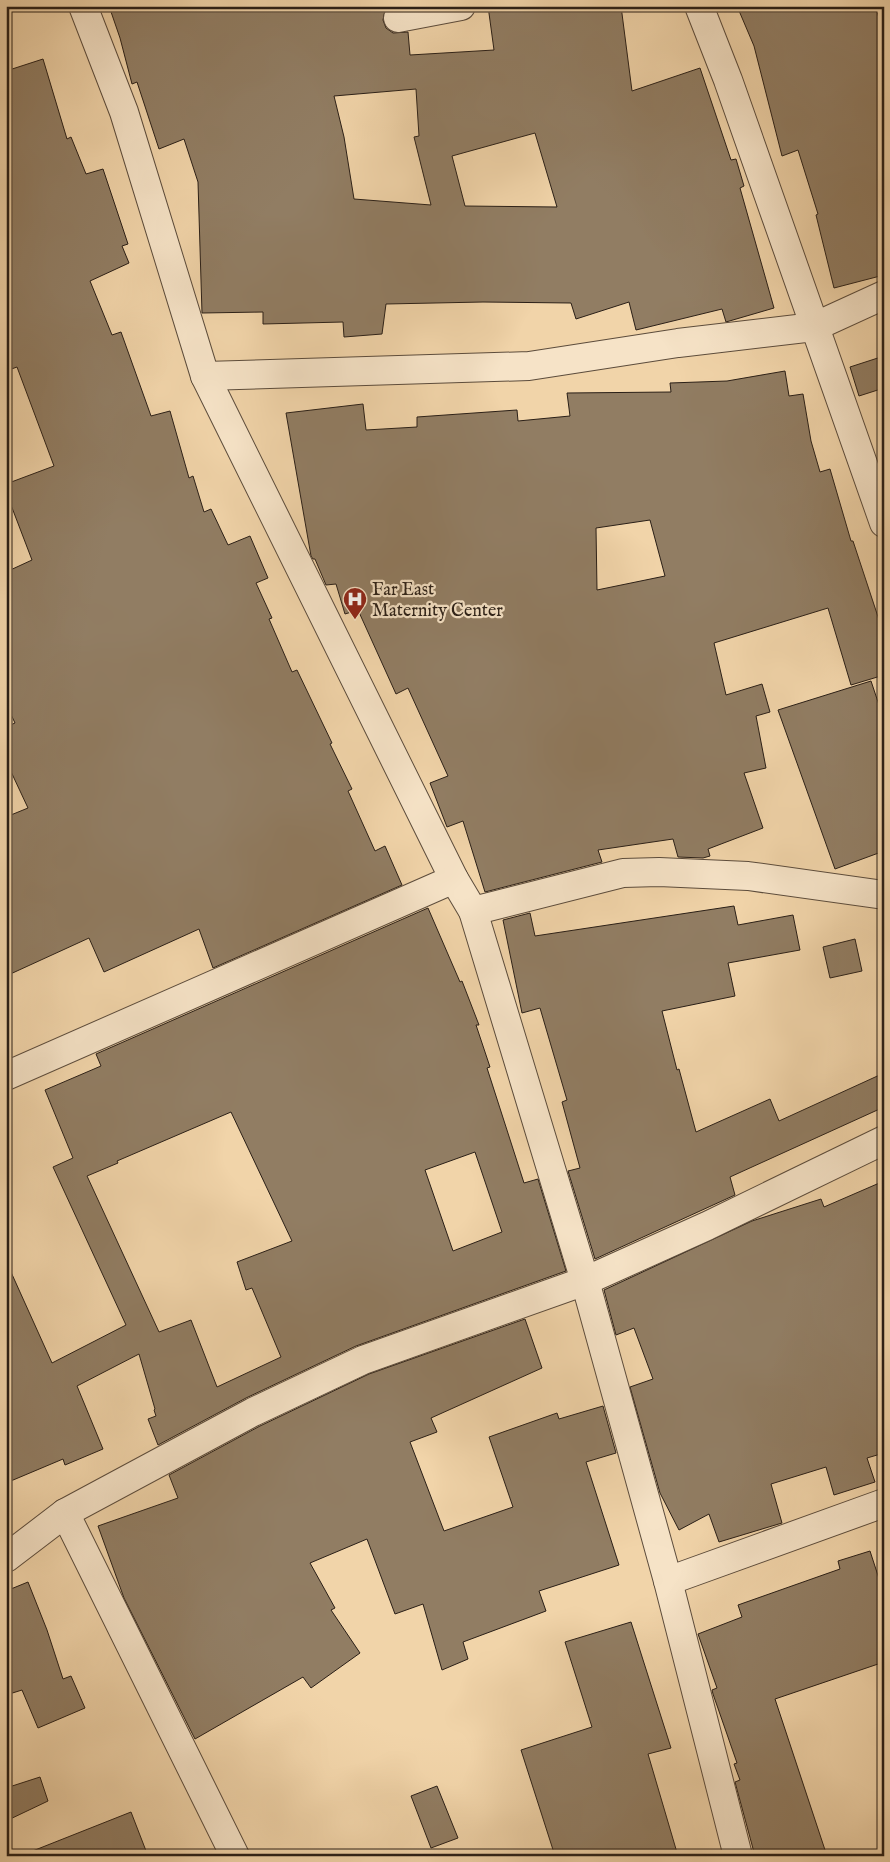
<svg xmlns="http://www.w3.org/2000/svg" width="890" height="1862" font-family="'IM FELL English',serif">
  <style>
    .building { fill: #917d63; stroke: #2a1f17; fill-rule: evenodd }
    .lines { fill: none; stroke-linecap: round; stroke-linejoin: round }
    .minor-casing { stroke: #5c4c3c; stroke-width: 30 }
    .minor { stroke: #f6e3c7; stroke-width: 28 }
    .labels { text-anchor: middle; stroke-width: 4.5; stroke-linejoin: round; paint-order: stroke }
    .poi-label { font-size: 18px; fill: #2a1f17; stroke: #f6e3c7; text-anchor: start }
  </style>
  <rect width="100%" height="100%" fill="#f1d4a9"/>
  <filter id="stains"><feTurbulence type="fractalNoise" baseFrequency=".004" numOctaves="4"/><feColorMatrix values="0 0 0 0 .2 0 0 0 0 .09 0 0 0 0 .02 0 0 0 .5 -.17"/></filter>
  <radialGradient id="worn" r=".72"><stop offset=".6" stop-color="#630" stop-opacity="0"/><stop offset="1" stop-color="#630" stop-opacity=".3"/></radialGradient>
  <g class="building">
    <path d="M109,6H386L383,20L386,28L393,33L408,32L410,55L494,50L488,6H621L632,91L700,68L731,160L736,159L744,186L740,188L774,308L726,322L722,309L636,330L629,302L576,319L571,303L483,302L386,304L382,334L344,337L343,322L263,324V312L202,313L198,182L184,139L159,149L137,82L132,84L120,38ZM416,89L419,136L414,137L431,205L354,199L344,137L334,96ZM535,133L557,207L465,206L452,156Z"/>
    <polygon points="737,6 875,6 884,33 884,275 834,288 816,215 818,214 798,150 782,156 754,46"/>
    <polygon points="43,59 67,139 71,137 86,174 103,169 128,244 122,246 129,263 90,281 112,335 121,332 151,416 170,411 189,478 193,476 204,512 211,509 228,545 250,536 268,578 256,583 272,618 269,619 292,672 297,670 332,743 330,744 352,789 348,791 375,851 385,846 402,885 213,968 199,929 104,972 89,938 6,976 6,817 28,808 6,761 6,727 15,723 6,704 6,572 32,560 6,492 6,484 54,466 17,367 6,371 6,71"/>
    <polygon points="884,356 884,388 859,396 850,367"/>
    <path d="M785,371L789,396L803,394L811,441L820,472L830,469L851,541H853L884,635V675L851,685L828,608L714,643L726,695L762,684L770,712L756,716L766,768L744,773L763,828L708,849L710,856L703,858L678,857L673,839L598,850L602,862L485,892L463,821L447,827L430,783L448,776L408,688L396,694L358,610L345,614L336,584L326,585L315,559H313L311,556L286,413L363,404L366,430L417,427V417L517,410L518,421L570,416L567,393L671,392L670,383L727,381ZM650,520L665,576L597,590L596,528Z"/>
    <polygon points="871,681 884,720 884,851 835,869 778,710"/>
    <polygon points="734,906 738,925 793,915 800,950 728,963 735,996 662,1011 677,1070 679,1069 696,1132 770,1099 779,1121 884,1073 884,1107 730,1177 735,1195 595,1259 568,1171 580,1168 562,1102 567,1100 540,1008 522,1013 503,920 530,913 535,936"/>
    <path d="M428,908L460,982L462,981L479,1025H476L490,1067L487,1068L524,1183L538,1179L566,1271L356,1346L246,1398L158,1445L148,1419L156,1416L154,1410L155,1409L139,1354L77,1386L103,1449L65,1465L63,1459L6,1483V1261L52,1363L126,1325L53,1167L73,1158L45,1090L101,1066L96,1054ZM231,1112L292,1241L237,1262L246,1290L252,1288L281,1357L217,1387L191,1320L159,1332L87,1176L118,1163L117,1161ZM475,1152L502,1232L453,1251L425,1170Z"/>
    <polygon points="855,939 862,971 830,978 823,947"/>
    <polygon points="884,1181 884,1453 867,1458 875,1482 834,1495 826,1467 771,1484 782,1523 719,1542 709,1514 679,1530 660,1493 630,1387 653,1379 634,1328 616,1335 604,1290 752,1221 821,1199 824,1207"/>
    <polygon points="525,1319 542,1368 431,1418 437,1432 410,1442 444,1531 513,1507 489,1437 557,1413 559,1419 603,1406 616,1453 586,1462 619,1565 539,1591 546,1611 463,1642 468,1659 442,1670 423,1604 395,1614 367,1539 310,1563 335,1608 331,1610 360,1653 311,1688 303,1677 195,1739 124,1598 98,1526 178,1498 169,1475 260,1426 369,1374"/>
    <polygon points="870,1551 884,1594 884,1662 775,1699 827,1856 755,1856 735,1782 740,1780 734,1764 737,1763 713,1694 712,1690 717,1688 698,1634 742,1617 738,1605 840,1569 838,1561"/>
    <polygon points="28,1582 47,1630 63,1679 71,1676 85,1708 38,1728 22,1690 6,1695 6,1591"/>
    <polygon points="631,1622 671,1748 648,1754 678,1856 555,1856 521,1750 592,1727 565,1642"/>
    <polygon points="40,1777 48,1801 6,1821 6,1788"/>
    <polygon points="437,1786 458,1838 431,1848 411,1796"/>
    <polygon points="131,1812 148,1856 25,1856 25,1854"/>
  </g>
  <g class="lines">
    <g class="minor-casing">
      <g id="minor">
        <polyline points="83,6 124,112 205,376 454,879 473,911 585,1281 668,1581 738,1856"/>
        <polyline points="699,6 728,80 884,523"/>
        <polyline points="398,18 461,6"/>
        <polyline points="205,376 529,366 678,343 814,327 884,295"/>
        <polyline points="473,911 623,873 659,872 748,876 884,895"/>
        <polyline points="6,1076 454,879"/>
        <polyline points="65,1513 235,1856"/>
        <polyline points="6,1558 65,1513 253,1412 363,1360 585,1281 707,1226 884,1140"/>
        <polyline points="668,1581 884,1503"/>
      </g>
    </g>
    <use href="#minor" class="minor"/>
  </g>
  <defs>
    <g id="hospital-pin" transform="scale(1.25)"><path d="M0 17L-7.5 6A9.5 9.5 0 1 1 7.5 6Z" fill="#8f2418" stroke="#f6e3c7"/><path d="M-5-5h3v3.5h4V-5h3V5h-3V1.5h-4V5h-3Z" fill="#fff"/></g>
  </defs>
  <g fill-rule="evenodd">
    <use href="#hospital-pin" x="355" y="599"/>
  </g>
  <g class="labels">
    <g class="poi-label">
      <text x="372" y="595">Far East<tspan x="372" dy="21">Maternity Center</tspan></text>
    </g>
  </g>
  <rect width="890" height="1862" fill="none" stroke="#f1d4a9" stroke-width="25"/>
  <rect x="8" y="8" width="875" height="1847" fill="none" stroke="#2a1f17" stroke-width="2.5"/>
  <rect x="12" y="12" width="865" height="1837" fill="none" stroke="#2a1f17"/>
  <rect width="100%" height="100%" filter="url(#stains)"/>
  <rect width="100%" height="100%" fill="url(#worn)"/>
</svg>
